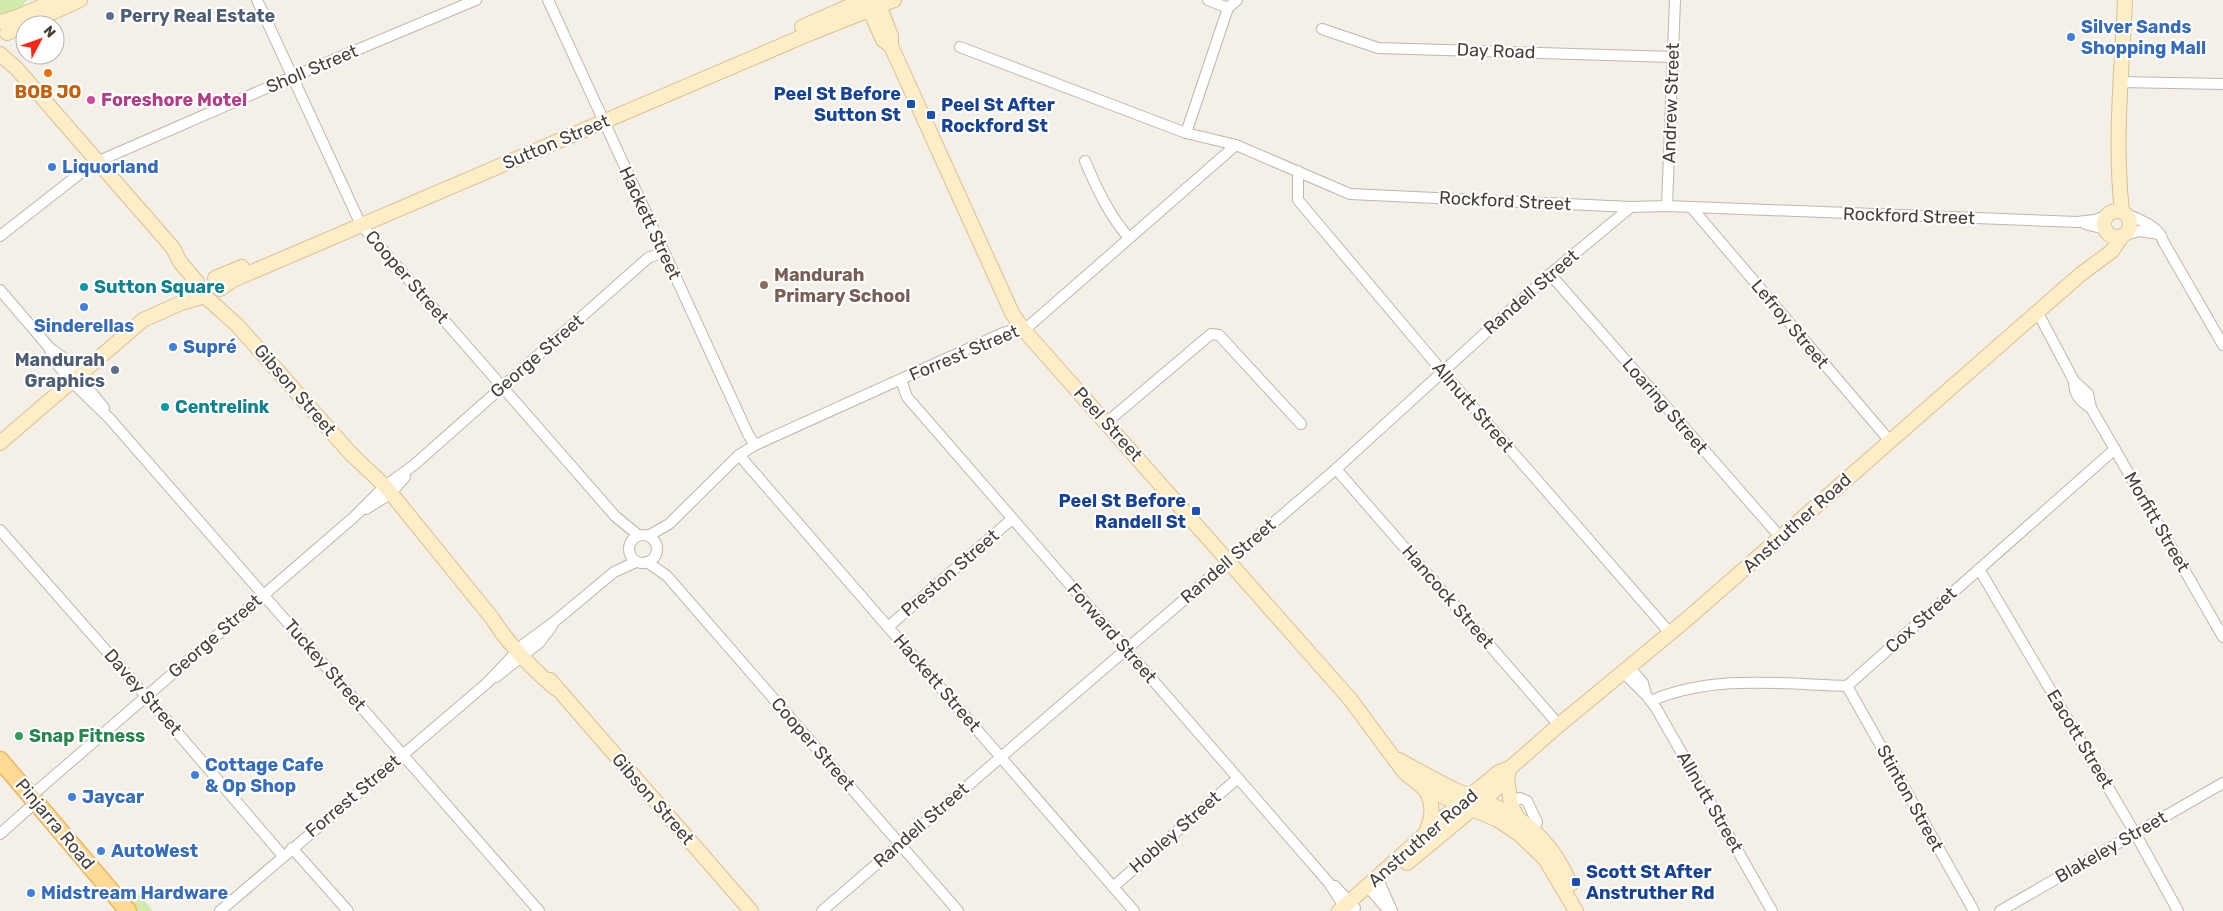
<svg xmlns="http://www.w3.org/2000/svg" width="2223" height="911" font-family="Rubik,sans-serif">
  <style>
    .green { fill: #d3eaae }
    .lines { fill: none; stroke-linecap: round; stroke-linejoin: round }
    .street-casing { stroke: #c0b7a9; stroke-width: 12 }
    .secondary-casing { stroke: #d7c195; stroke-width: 16 }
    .primary-casing { stroke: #e9b760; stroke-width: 19 }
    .street { stroke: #fff; stroke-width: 10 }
    .secondary { stroke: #ffedc6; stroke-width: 14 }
    .primary { stroke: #ffda95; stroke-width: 16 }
    .service-dot { fill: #5c6f8a; stroke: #fff; stroke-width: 2 }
    .shop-dot { fill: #3f7fe0; stroke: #fff; stroke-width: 2 }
    .food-dot { fill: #e8710a; stroke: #fff; stroke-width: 2 }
    .hotel-dot { fill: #d1479c; stroke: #fff; stroke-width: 2 }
    .transit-dot { fill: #1a4fb4; stroke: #fff; stroke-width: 2 }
    .education-dot { fill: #8d6e63; stroke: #fff; stroke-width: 2 }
    .culture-dot { fill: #0f9aa8; stroke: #fff; stroke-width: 2 }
    .leisure-dot { fill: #2e9e5b; stroke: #fff; stroke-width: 2 }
    .labels { text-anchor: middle; stroke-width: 4.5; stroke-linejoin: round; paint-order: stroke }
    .service-label { font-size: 18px; font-weight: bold; fill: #4e5e75; stroke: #fff; text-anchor: start }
    .shop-label { font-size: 18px; font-weight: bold; fill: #366cbe; stroke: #fff; text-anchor: start }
    .street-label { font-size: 18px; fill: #483f36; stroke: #fff }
    .food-label { font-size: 18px; font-weight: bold; fill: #c56008; stroke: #fff }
    .transit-label { font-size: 18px; font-weight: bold; fill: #164399; stroke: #fff; text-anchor: end }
    .hotel-label { font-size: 18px; font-weight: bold; fill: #b23c85; stroke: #fff; text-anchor: start }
    .education-label { font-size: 18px; font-weight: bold; fill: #785e54; stroke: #fff; text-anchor: start }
    .culture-label { font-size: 18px; font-weight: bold; fill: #0d838f; stroke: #fff; text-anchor: start }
    .leisure-label { font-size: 18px; font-weight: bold; fill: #27864d; stroke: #fff; text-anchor: start }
  </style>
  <rect width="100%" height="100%" fill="#f4efe7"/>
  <g class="green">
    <polygon points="0,0 29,0 25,2 18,14 0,16"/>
    <polygon points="139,894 153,911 137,911 129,902"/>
  </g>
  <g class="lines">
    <g class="street-casing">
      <g id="street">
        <polyline points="257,0 361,225 615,516 638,535"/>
        <polyline points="548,0 748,434 755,445"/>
        <polyline points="1208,0 1228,8"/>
        <polyline points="1322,29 1378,48 1673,57"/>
        <polyline points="960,47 1186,133 1236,145 1350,194 1631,207 1667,206 2077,222 2095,220 2107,215"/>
        <polyline points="2120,82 2223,84"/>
        <polyline points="1186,133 1228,8 1237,0"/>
        <path d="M1085,161C1097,189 1109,215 1129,238"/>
        <polyline points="1298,171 1298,200 1442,371 1670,633"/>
        <polyline points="1667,206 1675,0"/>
        <polyline points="1691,207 1889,440"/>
        <path d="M2126,214C2140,220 2159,226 2163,241L2223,345"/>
        <polyline points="2085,224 2105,229"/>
        <polyline points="2125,235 2139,231 2160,234"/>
        <polyline points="0,236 92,164 278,83 476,0"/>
        <polyline points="1550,274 1781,538"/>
        <polyline points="0,290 48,346 58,365 71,381 110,419 539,911"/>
        <polyline points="2038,313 2074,381 2088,394 2091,408 2223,637"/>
        <polyline points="50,348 65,359 104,408"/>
        <polyline points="901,380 907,397 1329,883 1347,911"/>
        <path d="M2074,381C2074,395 2080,401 2091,408"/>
        <polyline points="1107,422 1211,334 1219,335 1301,424"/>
        <polyline points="739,455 1134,911"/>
        <polyline points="1336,469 1559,725"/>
        <polyline points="366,509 390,494 405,477"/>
        <polyline points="0,530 146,696 283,856"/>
        <circle cx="643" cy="549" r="14"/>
        <polyline points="648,536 669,524 739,455 755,445 1003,333 1030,325 1236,145"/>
        <polyline points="647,562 667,576 958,911"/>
        <polyline points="1979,569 2135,833 2178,911"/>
        <polyline points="888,627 1012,519"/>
        <polyline points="1630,668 1643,683 1646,695 1656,708 1772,911"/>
        <polyline points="1624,673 1645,694"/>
        <polyline points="496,677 540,642 552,626"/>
        <polyline points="1847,686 1974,911"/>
        <path d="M1651,701C1712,674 1782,684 1847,686L2115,449"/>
        <polyline points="31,796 355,516 385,486 414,465 648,258 663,252"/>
        <polyline points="1514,802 1520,798 1527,801 1537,822 1534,830"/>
        <polyline points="0,834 36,802"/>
        <polyline points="292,848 348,911"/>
        <polyline points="1377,877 1392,911"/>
        <polyline points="1335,886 1355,908"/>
        <polyline points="1113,887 1238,778"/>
        <polyline points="1368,887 1389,911"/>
        <polyline points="220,911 487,683 524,644 554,622 614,572 636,562"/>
        <polyline points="822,911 1336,469 1550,274 1631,207"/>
        <polyline points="2000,911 2223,783"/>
      </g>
    </g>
    <g class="secondary-casing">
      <g id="secondary">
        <polyline points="865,0 883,40 891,46 1012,313 1022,328 1350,699 1404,772 1425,789 1498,820 1519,834 1545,859 1576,911"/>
        <polyline points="877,0 891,36 891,46"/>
        <polyline points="0,22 17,17 57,0"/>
        <polyline points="802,27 863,0"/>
        <polyline points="7,33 80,0"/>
        <polyline points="0,54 17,69 173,248 180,262 197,282"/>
        <circle cx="2117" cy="224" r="13"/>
        <path d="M2122,211C2114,142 2122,70 2125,0"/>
        <polyline points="215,278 242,267"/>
        <polyline points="220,289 233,280 811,33 894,0"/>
        <path d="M208,299L238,326L351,454L385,486L492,618C509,645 531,668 555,688"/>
        <polyline points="0,443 143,320 181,303 202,297"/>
        <polyline points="550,680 751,911"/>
        <path d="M1399,760C1417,770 1435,780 1453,789C1492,806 1518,810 1547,845C1557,856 1564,871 1571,884"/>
        <polyline points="1507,778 1511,805 1517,817"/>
        <path d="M1425,789C1434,805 1433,815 1426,832"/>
        <polyline points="1407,863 1494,791 1507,778 1510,768"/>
        <polyline points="1339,911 1449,813 1499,772 1510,768 1559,725 1686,620 2081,274 2112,251 2122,236"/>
      </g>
    </g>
    <g class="primary-casing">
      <polyline id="primary" points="0,760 128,911"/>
    </g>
    <use href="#street" class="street"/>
    <use href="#secondary" class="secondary"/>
    <use href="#primary" class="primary"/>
  </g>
  <g class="service-dot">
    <circle cx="110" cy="16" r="5"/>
    <circle cx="115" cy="370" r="5"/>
  </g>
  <g class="shop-dot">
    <circle cx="2071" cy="37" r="5"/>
    <circle cx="52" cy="167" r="5"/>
    <circle cx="84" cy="307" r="5"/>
    <circle cx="173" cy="347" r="5"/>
    <circle cx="195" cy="775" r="5"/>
    <circle cx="72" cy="797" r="5"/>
    <circle cx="101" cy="851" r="5"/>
    <circle cx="31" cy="893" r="5"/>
  </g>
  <circle class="food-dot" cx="48" cy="73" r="5"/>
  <circle class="hotel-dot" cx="91" cy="100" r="5"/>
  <g class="transit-dot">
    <rect x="906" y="99" width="10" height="10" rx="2.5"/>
    <rect x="926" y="110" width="10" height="10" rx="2.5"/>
    <rect x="1191" y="506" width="10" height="10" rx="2.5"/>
    <rect x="1571" y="877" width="10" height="10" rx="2.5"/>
  </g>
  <circle class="education-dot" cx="764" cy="285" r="5"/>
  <g class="culture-dot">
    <circle cx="84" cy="287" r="5"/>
    <circle cx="165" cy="407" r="5"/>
  </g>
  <circle class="leisure-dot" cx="19" cy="736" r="5"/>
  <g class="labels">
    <g class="service-label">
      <text x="120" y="22">Perry Real Estate</text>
      <text x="105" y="366" text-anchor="end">Mandurah<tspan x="105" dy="21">Graphics</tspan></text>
    </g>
    <g class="shop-label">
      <text x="2081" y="33">Silver Sands<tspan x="2081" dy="21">Shopping Mall</tspan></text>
      <text x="62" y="173">Liquorland</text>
      <text x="84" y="332" text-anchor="middle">Sinderellas</text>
      <text x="183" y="353">Supré</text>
      <text x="205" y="771">Cottage Cafe<tspan x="205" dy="21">&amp; Op Shop</tspan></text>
      <text x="82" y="803">Jaycar</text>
      <text x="111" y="857">AutoWest</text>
      <text x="41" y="899">Midstream Hardware</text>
    </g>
    <g class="street-label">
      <text transform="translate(1496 51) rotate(2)" y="6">Day Road</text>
      <text transform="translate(312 69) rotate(-23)" y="6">Sholl Street</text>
      <text transform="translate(1671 103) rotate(-88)" y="6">Andrew Street</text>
      <text transform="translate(556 142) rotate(-23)" y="6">Sutton Street</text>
      <text transform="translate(1505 201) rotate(3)" y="6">Rockford Street</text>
      <text transform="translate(1909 216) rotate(2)" y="6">Rockford Street</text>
      <text transform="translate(650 223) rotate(65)" y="6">Hackett Street</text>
      <text transform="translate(407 277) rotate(49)" y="6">Cooper Street</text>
      <text transform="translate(1531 292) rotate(-41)" y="6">Randell Street</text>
      <text transform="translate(1790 324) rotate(50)" y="6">Lefroy Street</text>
      <text transform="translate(964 353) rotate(-23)" y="6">Forrest Street</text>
      <text transform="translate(537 356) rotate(-41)" y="6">George Street</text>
      <text transform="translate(295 390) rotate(49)" y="6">Gibson Street</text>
      <text transform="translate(1665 406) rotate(49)" y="6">Loaring Street</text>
      <text transform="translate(1473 407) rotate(49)" y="6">Allnutt Street</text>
      <text transform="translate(1108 424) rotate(48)" y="6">Peel Street</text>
      <text transform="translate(2157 522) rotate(60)" y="6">Morfitt Street</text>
      <text transform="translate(1797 523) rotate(-42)" y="6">Anstruther Road</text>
      <text transform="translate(1228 561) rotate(-41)" y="6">Randell Street</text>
      <text transform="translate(950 573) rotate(-41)" y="6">Preston Street</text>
      <text transform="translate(1448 597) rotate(49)" y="6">Hancock Street</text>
      <text transform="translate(1921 620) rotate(-42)" y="6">Cox Street</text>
      <text transform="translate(1112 633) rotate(49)" y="6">Forward Street</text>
      <text transform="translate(215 636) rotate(-41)" y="6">George Street</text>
      <text transform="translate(325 665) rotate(49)" y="6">Tuckey Street</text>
      <text transform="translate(937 683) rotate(49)" y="6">Hackett Street</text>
      <text transform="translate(143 692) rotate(49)" y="6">Davey Street</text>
      <text transform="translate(2080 739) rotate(59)" y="6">Eacott Street</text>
      <text transform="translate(813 744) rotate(49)" y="6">Cooper Street</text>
      <text transform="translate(353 796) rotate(-40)" y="6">Forrest Street</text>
      <text transform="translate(1910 798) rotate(61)" y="6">Stinton Street</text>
      <text transform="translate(653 799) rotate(49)" y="6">Gibson Street</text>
      <text transform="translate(1710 802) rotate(60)" y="6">Allnutt Street</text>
      <text transform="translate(55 824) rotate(50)" y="6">Pinjarra Road</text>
      <text transform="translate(921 825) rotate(-41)" y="6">Randell Street</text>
      <text transform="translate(1175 832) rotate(-41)" y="6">Hobley Street</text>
      <text transform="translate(1423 838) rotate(-41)" y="6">Anstruther Road</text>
      <text transform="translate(2111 847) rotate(-30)" y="6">Blakeley Street</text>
    </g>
    <g class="food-label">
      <text x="48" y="98">BOB JO</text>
    </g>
    <g class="transit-label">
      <text x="901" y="100">Peel St Before<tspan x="901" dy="21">Sutton St</tspan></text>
      <text x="941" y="111" text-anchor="start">Peel St After<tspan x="941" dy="21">Rockford St</tspan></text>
      <text x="1186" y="507">Peel St Before<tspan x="1186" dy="21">Randell St</tspan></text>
      <text x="1586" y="878" text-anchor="start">Scott St After<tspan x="1586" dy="21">Anstruther Rd</tspan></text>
    </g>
    <g class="hotel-label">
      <text x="101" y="106">Foreshore Motel</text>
    </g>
    <g class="education-label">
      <text x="774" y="281">Mandurah<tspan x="774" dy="21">Primary School</tspan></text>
    </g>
    <g class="culture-label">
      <text x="94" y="293">Sutton Square</text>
      <text x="175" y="413">Centrelink</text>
    </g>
    <g class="leisure-label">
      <text x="29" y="742">Snap Fitness</text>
    </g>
  </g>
  <g transform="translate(40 40) rotate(49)"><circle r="24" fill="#ffffff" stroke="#b6b2af"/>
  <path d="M0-4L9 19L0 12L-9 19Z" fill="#ff2713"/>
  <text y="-8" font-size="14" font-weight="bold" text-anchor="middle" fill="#483f36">N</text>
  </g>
</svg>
